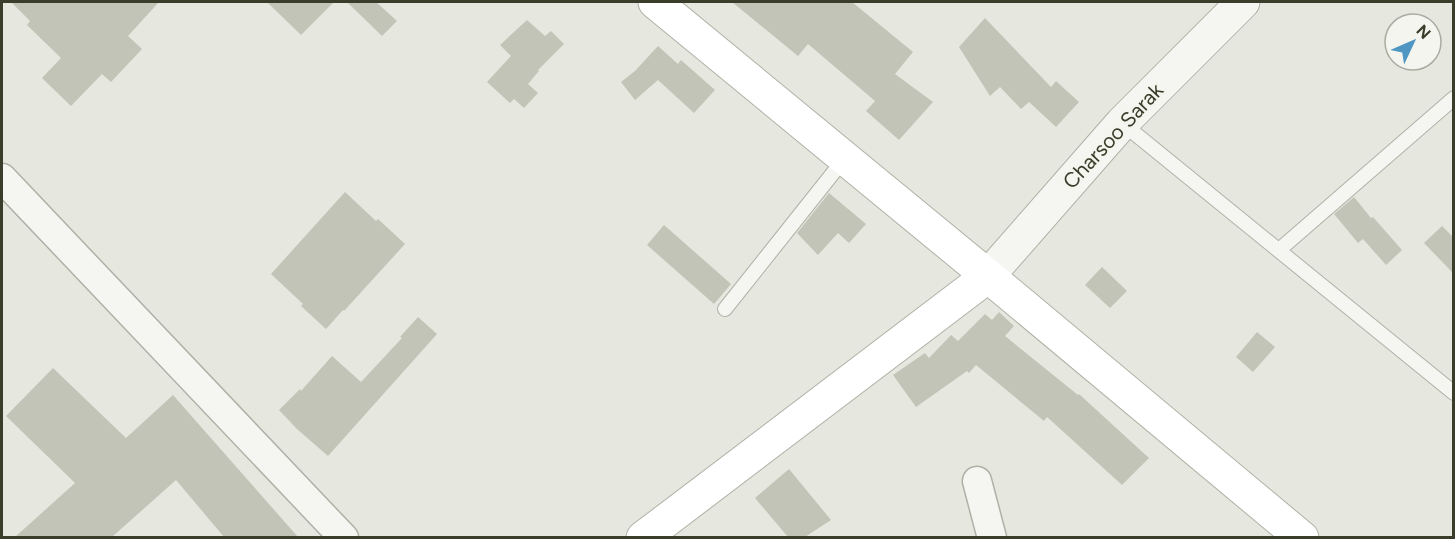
<svg xmlns="http://www.w3.org/2000/svg" width="1455" height="539" font-family="Figtree,sans-serif">
  <style>
    .building { fill: #c2c4b7 }
    .lines { fill: none; stroke-linecap: round; stroke-linejoin: round }
    .service-casing { stroke: #afb1a6; stroke-width: 16 }
    .minor-casing { stroke: #afb1a6; stroke-width: 31 }
    .tertiary-casing { stroke: #afb1a6; stroke-width: 35 }
    .secondary-casing { stroke: #afb1a6; stroke-width: 35 }
    .service { stroke: #f5f6f2; stroke-width: 14 }
    .minor { stroke: #f5f6f2; stroke-width: 28 }
    .tertiary { stroke: #f5f6f2; stroke-width: 33 }
    .secondary { stroke: #fff; stroke-width: 33 }
    .labels { text-anchor: middle; stroke-width: 6; stroke-linejoin: round; paint-order: stroke }
    .street-label { font-size: 21px; fill: #3a3d2a; stroke: #f4f5ef }
  </style>
  <rect width="100%" height="100%" fill="#e6e8e0"/>
  <g class="building">
    <polygon points="11,2 159,2 128,36 142,49 111,82 102,74 71,106 42,78 61,58 27,25 30,21"/>
    <polygon points="267,2 334,2 301,35"/>
    <polygon points="347,2 376,2 397,21 382,36"/>
    <polygon points="732,2 852,2 913,52 895,74 933,102 899,140 866,111 875,101 808,44 798,56"/>
    <polygon points="985,18 1051,87 1056,81 1079,102 1056,127 1029,102 1021,109 1000,87 990,96 959,47"/>
    <polygon points="527,20 545,36 551,31 564,44 538,70 539,71 528,84 538,93 524,108 514,99 510,103 487,82 511,56 500,45"/>
    <polygon points="658,46 678,64 681,60 715,90 694,113 658,80 635,100 621,82 635,71"/>
    <polygon points="345,192 376,221 378,219 405,244 344,311 343,310 326,329 301,306 303,304 271,274"/>
    <polygon points="829,193 866,224 849,243 838,233 818,255 797,233"/>
    <polygon points="1354,197 1371,218 1373,217 1402,250 1386,265 1363,239 1358,243 1334,214"/>
    <polygon points="664,225 731,284 714,304 647,245"/>
    <polygon points="1442,226 1454,238 1454,274 1424,243"/>
    <polygon points="1102,267 1127,291 1110,308 1085,285"/>
    <polygon points="999,312 1014,326 1005,336 1078,395 1079,394 1149,458 1122,485 1047,417 1044,421 976,365 969,373 967,371 916,407 893,375 925,353 929,358 951,335 958,341 985,314 992,320"/>
    <polygon points="418,317 437,334 328,456 297,429 279,410 300,389 301,391 332,356 361,382 402,338 400,337"/>
    <polygon points="1257,332 1275,347 1253,372 1236,357"/>
    <polygon points="53,368 126,438 173,395 298,537 224,537 176,480 112,537 15,537 75,483 6,416"/>
    <polygon points="789,469 831,520 805,537 788,537 755,498"/>
  </g>
  <g class="lines">
    <g class="service-casing">
      <g id="service">
        <polyline points="1122,123 1454,393"/>
        <polyline points="1279,250 1454,98"/>
        <polyline points="725,309 845,158"/>
      </g>
    </g>
    <g class="minor-casing">
      <g id="minor">
        <polyline points="2,178 344,538"/>
        <polyline points="977,481 992,538"/>
      </g>
    </g>
    <g class="tertiary-casing">
      <polyline id="tertiary" points="988,276 1122,123 1243,2"/>
    </g>
    <g class="secondary-casing">
      <g id="secondary">
        <polyline points="988,276 1302,538"/>
        <polyline points="643,538 988,276 655,2"/>
      </g>
    </g>
    <use href="#service" class="service"/>
    <use href="#minor" class="minor"/>
    <use href="#tertiary" class="tertiary"/>
    <use href="#secondary" class="secondary"/>
  </g>
  <g class="labels">
    <g class="street-label">
      <text transform="translate(1113 136) rotate(-47)" y="7">Charsoo Sarak</text>
    </g>
  </g>
  <rect width="1455" height="539" fill="none" stroke="#3a3d2a" stroke-width="6"/>
  <g transform="translate(1413 42) rotate(46)"><circle r="28" fill="#f4f5ef" stroke="#aaaba0" stroke-width="1.5"/>
  <path d="M0-4.5L10 22L0 15L-10 22Z" fill="#4f96c2"/>
  <text y="-9" font-size="16" font-weight="bold" text-anchor="middle" fill="#3a3d2a">N</text>
  </g>
</svg>
